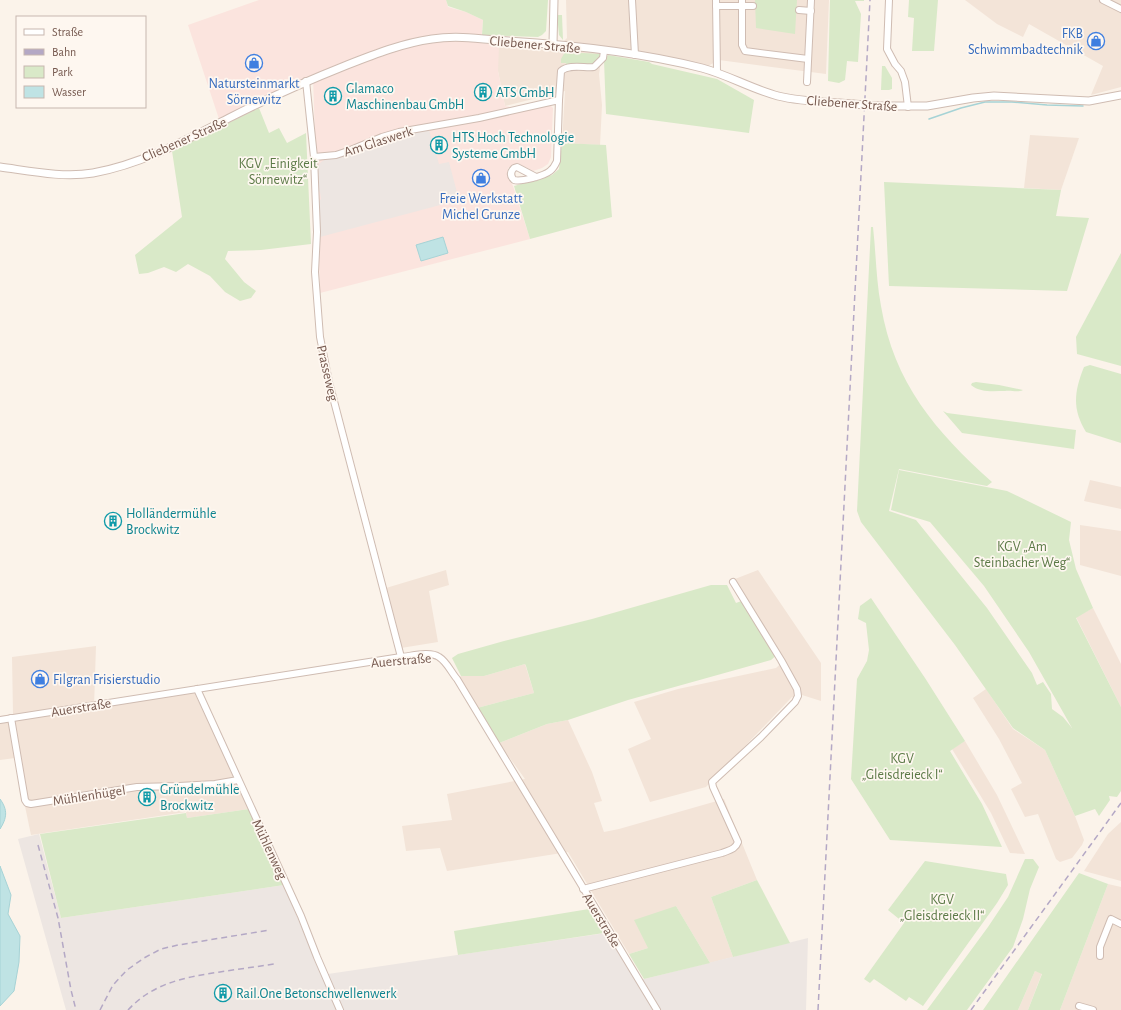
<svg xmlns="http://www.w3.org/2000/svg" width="1121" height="1010" font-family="'Alegreya Sans',sans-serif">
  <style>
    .residential { fill: #f3e4d8 }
    .commercial { fill: #fbe4de }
    .industrial { fill: #ede6e2 }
    .green { fill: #d9e9c8 }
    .water { fill: #bfe3e4; stroke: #a6d3d6 }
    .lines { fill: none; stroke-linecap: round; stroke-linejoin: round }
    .stream { stroke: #a6d3d6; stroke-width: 1.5 }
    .minor-casing { stroke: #cfbcb2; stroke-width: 8 }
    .tertiary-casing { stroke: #cfbcb2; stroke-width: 9 }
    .minor { stroke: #fff; stroke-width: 6 }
    .tertiary { stroke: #fff; stroke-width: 7 }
    .rail { stroke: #b4a8c5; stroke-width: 1.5; stroke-dasharray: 6 4; stroke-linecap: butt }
    .tertiary-bridge-casing { stroke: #cfbcb2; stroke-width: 9; stroke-linecap: butt }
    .tertiary-bridge { stroke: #fff; stroke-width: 7 }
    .labels { text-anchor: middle; stroke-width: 3.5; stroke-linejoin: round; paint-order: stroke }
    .shop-label { font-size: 14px; fill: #366cbe; stroke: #fef7f0 }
    .street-label { font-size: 14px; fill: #75584e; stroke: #fef7f0 }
    .culture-label { font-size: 14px; fill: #0d838f; stroke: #fef7f0; text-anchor: start }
    .park-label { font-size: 14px; fill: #5c7a47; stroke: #fef7f0 }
  </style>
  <rect width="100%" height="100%" fill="#fbf3ea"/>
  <g class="residential">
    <polygon points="566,0 829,0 826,74 719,60 708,66 603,48 599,74 602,105 600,145 562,143 565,91 505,106 498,71 498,51 499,45 554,51 567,38"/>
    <polygon points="965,0 1121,0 1121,87 1091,95 1103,66 1029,24 1023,37 997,24"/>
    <polygon points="1030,135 1079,138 1061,190 1024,188"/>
    <polygon points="1090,480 1121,487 1121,509 1084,501"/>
    <polygon points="1080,525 1121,531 1121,576 1080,565"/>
    <polygon points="446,570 449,585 429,591 438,642 401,648 386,588"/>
    <polygon points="758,570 821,663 821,701 802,695 792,697 706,787 650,802 628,749 651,739 634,702 678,689 776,668 785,660 735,579"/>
    <polygon points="1093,608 1121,664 1121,707 1076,617"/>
    <polygon points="96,646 94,707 194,692 249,809 187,818 186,812 31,835 15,758 0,760 0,716 13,714 12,657"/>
    <polygon points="525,664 534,693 477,708 459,678 461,676 484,676"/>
    <polygon points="986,689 1013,729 1045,750 1075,816 1084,840 1082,845 1072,858 1060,862 1056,859 1038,814 1025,817 1011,789 1022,783 999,739 973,698"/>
    <polygon points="568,720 592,772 602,801 594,803 604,832 619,829 724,799 757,880 711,897 733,957 710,963 676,906 648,948 629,954 568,852 447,871 440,848 406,851 402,826 452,820 447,794 525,779 499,743 547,724"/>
    <polygon points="965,741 997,795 1025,854 1010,853 991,813 952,749"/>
    <polygon points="1121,822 1121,881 1084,871 1108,834"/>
    <polygon points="1108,884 1121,887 1121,1010 1060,1010"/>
    <polygon points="1035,971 1042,973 1028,1010 1018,1010"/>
  </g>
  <polygon class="commercial" points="259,0 446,0 448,7 466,12 483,20 481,43 499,45 498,71 505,106 524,110 544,105 550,105 553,108 551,157 548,164 542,168 533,171 517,163 512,165 508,168 507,174 513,186 530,239 320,293 313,76 219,119 188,25"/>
  <g class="industrial">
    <polygon points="429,130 439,164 449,162 459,200 320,237 319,201 321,199 320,192 318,191 318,167 320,163 324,160 353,153 379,142 380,143 387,141 387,138 399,135"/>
    <polygon points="39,834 61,918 284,885 321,975 606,933 636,981 808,938 806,1010 66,1010 18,839"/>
  </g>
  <g class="green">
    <polygon points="446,0 548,0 546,31 542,35 538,37 482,35 483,20 466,12 448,6"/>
    <polygon points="755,0 797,0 795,34 756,28"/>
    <polygon points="830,0 864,0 864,1 855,1 861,14 858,62 847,61 845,80 839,83 828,81"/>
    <polygon points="909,0 938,0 934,51 912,51 914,18 908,17"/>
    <polygon points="557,15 562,15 563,40 559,35"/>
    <polygon points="565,52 601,54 600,58 591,66 566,65 566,63 561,63 561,59"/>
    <polygon points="608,55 649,62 652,64 717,79 754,100 749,133 606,114 604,60"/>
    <polygon points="882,66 885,66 892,78 892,89 889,90 881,90"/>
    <polygon points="259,108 269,133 279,128 287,143 306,133 311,244 261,250 228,251 225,259 244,282 256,291 251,298 240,301 225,292 210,276 188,264 176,272 164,267 148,273 139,274 135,255 182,217 172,151"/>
    <polygon points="562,143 606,145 612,217 530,239 514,186 552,175 559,169"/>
    <polygon points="884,182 1061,190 1056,216 1089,218 1067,291 889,286"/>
    <path d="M871,227H873C876,253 876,280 881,306C894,383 935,431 992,482L987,486L899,469L889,511L916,520L987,608L1032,673L1037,685L1043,682L1051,694L1052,709L1063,717L1072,728L1029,652L984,586L930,522L891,510L899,470L1007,491L1071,522L1069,540L1076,569L1093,608L1076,618L1121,707V791L1117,797L1109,796L1110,800L1099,816L1095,809L1075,816L1045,750L1013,728L955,645L861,522L857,511Z"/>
    <polygon points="1121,253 1121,366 1077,354 1076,337"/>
    <path d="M1090,365L1121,374V443L1086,432C1072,409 1074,392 1084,367Z"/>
    <path d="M976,382L999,385L1023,390C1017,393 1012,390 1005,391C994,391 980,393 971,385L972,383Z"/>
    <polygon points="943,411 947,413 1076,430 1074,449 962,433"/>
    <polygon points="711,585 727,585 736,603 744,600 778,654 771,660 628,700 568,720 547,724 499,743 477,708 534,693 526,666 525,664 484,676 461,676 452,658 458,654 504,641 592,619"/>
    <polygon points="871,598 925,678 965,741 950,751 982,804 1002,847 890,840 851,779 857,679 867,661 869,650 866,623 858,619 860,606"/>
    <polygon points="249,809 264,844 284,885 61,918 40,834 186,813 187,818"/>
    <polygon points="1025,859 1033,859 1039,867 1030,889 1023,919 1013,947 967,1010 927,1010 988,927 1008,897"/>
    <polygon points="925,861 1006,874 1008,885 997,903 923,1006 909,997 906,1001 874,979 870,983 864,979 904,923 888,910"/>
    <polygon points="1079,873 1108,884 1060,1010 1028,1010 1042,974 1035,971 1018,1010 983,1010"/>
    <polygon points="757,880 790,943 733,957 711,897"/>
    <polygon points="676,906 710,963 644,979 629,954 648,948 634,920"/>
    <polygon points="589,909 604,933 458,955 454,931"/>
  </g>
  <g class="water">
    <polygon points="443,237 448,253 421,261 416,245"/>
    <path d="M0,799C8,810 7,818 0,829Z"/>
    <polygon points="0,866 11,895 8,914 20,936 19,962 14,991 0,1006"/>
  </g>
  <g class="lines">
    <polyline class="stream" points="929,119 961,108 985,102 1012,102 1047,105 1083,106"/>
    <g class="minor-casing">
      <g id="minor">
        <polyline points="632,0 635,55"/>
        <polyline points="716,0 717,72"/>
        <polyline points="742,0 742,45 745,51 808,59"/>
        <polyline points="889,0 887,49 895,64 901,71 905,82 908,107"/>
        <polyline points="1103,0 1121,9"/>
        <polyline points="716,6 753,6"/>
        <polyline points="799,10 811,11"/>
        <polyline points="306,81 314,157 317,232 315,272 320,337 329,382 401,657"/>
        <polyline points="807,82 811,0"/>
        <path d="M559,100L561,71C569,64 584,68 594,67L603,58L604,51"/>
        <path d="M314,157L336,155L348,151L382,137L399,132L479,118L559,100L557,161C555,165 554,168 550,171C544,176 521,182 514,180C510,176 510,172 514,168L517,167L536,177"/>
        <polyline points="197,689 301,916 317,957 340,1010"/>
        <polyline points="11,718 25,800 27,803 31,804 137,787 179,786 215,784 238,780"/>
        <path d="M0,720L401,657C412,656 430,651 439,657C447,662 451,672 457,679L657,1010"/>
        <path d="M583,889L722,853C729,850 735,850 738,842L713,787L712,782L761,737L795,702L798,696L797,689L781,660L733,582"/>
        <polyline points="1100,956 1100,947 1111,919 1121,924"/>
        <polyline points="1079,1006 1093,1010"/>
      </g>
    </g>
    <g class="tertiary-casing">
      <g id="tertiary">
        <polyline points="553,44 554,0"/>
        <polyline points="878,106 927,106 973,98 994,96 1089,101 1121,95"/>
        <path d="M0,167C30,171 63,178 93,173C142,164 186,140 229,118C268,98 307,81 347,65C375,54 403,43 432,39C457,35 483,39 508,41C573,45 639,52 702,68C728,75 752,89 778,96C802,102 828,102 853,104"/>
      </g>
    </g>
    <use href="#minor" class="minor"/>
    <use href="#tertiary" class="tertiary"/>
    <g class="rail">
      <polyline points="38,845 58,918 71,990 76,1010"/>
      <polyline points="100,1010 113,985 127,970 144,958 161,949 178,945 270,930"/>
      <path d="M128,1010C153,983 185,977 220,972C238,969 256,967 274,964"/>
      <polyline points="818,1010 870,0"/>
      <polyline points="971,1010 1121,803"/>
    </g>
    <g class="tertiary-bridge-casing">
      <polyline id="tertiary-bridge" points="853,104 878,106"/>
    </g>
    <use href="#tertiary-bridge" class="tertiary-bridge"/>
  </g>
  <defs>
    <g id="shop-ring" transform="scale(0.9)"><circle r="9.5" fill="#fef7f0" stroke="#3f7fe0" stroke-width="1.5"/><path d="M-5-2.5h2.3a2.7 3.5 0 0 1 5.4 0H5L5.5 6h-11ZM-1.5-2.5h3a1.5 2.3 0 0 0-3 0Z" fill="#3f7fe0"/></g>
    <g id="building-ring" transform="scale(0.9)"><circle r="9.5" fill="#fef7f0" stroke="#0f9aa8" stroke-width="1.5"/><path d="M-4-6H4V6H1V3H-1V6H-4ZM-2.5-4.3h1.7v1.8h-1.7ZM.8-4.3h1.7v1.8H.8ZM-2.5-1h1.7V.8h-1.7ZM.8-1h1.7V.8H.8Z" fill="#0f9aa8"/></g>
  </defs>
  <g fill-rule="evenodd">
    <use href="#shop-ring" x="1096" y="41"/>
    <use href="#shop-ring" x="254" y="63"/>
    <use href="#building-ring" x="483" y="92"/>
    <use href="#building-ring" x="333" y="96"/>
    <use href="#building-ring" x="439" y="145"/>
    <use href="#shop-ring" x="481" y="178"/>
    <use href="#building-ring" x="113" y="521"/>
    <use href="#shop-ring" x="40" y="679"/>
    <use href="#building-ring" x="147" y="797"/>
    <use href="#building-ring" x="223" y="993"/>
  </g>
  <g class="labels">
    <g class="shop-label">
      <text x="1083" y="38" text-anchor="end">FKB<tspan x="1083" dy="16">Schwimmbadtechnik</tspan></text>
      <text x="254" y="88">Natursteinmarkt<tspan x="254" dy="16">Sörnewitz</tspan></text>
      <text x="481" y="203">Freie Werkstatt<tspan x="481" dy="16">Michel Grunze</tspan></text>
      <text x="53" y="684" text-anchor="start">Filgran Frisierstudio</text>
    </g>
    <g class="street-label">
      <text transform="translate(535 44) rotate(5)" y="5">Cliebener Straße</text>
      <text transform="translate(852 103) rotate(4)" y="5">Cliebener Straße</text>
      <text transform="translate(184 139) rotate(-24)" y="5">Cliebener Straße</text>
      <text transform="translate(378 141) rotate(-18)" y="5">Am Glaswerk</text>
      <text transform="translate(328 373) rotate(77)" y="5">Prasseweg</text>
      <text transform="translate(401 660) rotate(-5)" y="5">Auerstraße</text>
      <text transform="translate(81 707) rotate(-9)" y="5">Auerstraße</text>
      <text transform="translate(89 795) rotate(-9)" y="5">Mühlenhügel</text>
      <text transform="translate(270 849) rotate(65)" y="5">Mühlenweg</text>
      <text transform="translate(602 920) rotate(59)" y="5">Auerstraße</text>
    </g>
    <g class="culture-label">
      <text x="346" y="93">Glamaco<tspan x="346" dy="16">Maschinenbau GmbH</tspan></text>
      <text x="496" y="97">ATS GmbH</text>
      <text x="452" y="142">HTS Hoch Technologie<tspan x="452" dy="16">Systeme GmbH</tspan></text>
      <text x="126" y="518">Holländermühle<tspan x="126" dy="16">Brockwitz</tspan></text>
      <text x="160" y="794">Gründelmühle<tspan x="160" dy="16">Brockwitz</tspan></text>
      <text x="236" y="998">Rail.One Betonschwellenwerk</text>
    </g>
    <g class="park-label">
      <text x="278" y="168">KGV „Einigkeit<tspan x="278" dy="16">Sörnewitz“</tspan></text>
      <text x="1022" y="551">KGV „Am<tspan x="1022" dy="16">Steinbacher Weg“</tspan></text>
      <text x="902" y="763">KGV<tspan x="902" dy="16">„Gleisdreieck I“</tspan></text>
      <text x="942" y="904">KGV<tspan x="942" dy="16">„Gleisdreieck II“</tspan></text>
    </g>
  </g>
  <rect x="16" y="16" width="130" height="92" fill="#fef7f0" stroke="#c7b7af"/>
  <rect x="24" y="29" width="20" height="6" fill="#ffffff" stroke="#c7b7af"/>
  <text x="52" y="36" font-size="12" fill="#75584e">Straße</text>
  <rect x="24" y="49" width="20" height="6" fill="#b4a8c5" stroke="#c7b7af"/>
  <text x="52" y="56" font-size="12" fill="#75584e">Bahn</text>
  <rect x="24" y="66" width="20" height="12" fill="#d9e9c8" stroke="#c7b7af"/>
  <text x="52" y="76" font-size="12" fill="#75584e">Park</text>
  <rect x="24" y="86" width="20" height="12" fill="#bfe3e4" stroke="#c7b7af"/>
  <text x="52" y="96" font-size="12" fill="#75584e">Wasser</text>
</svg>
